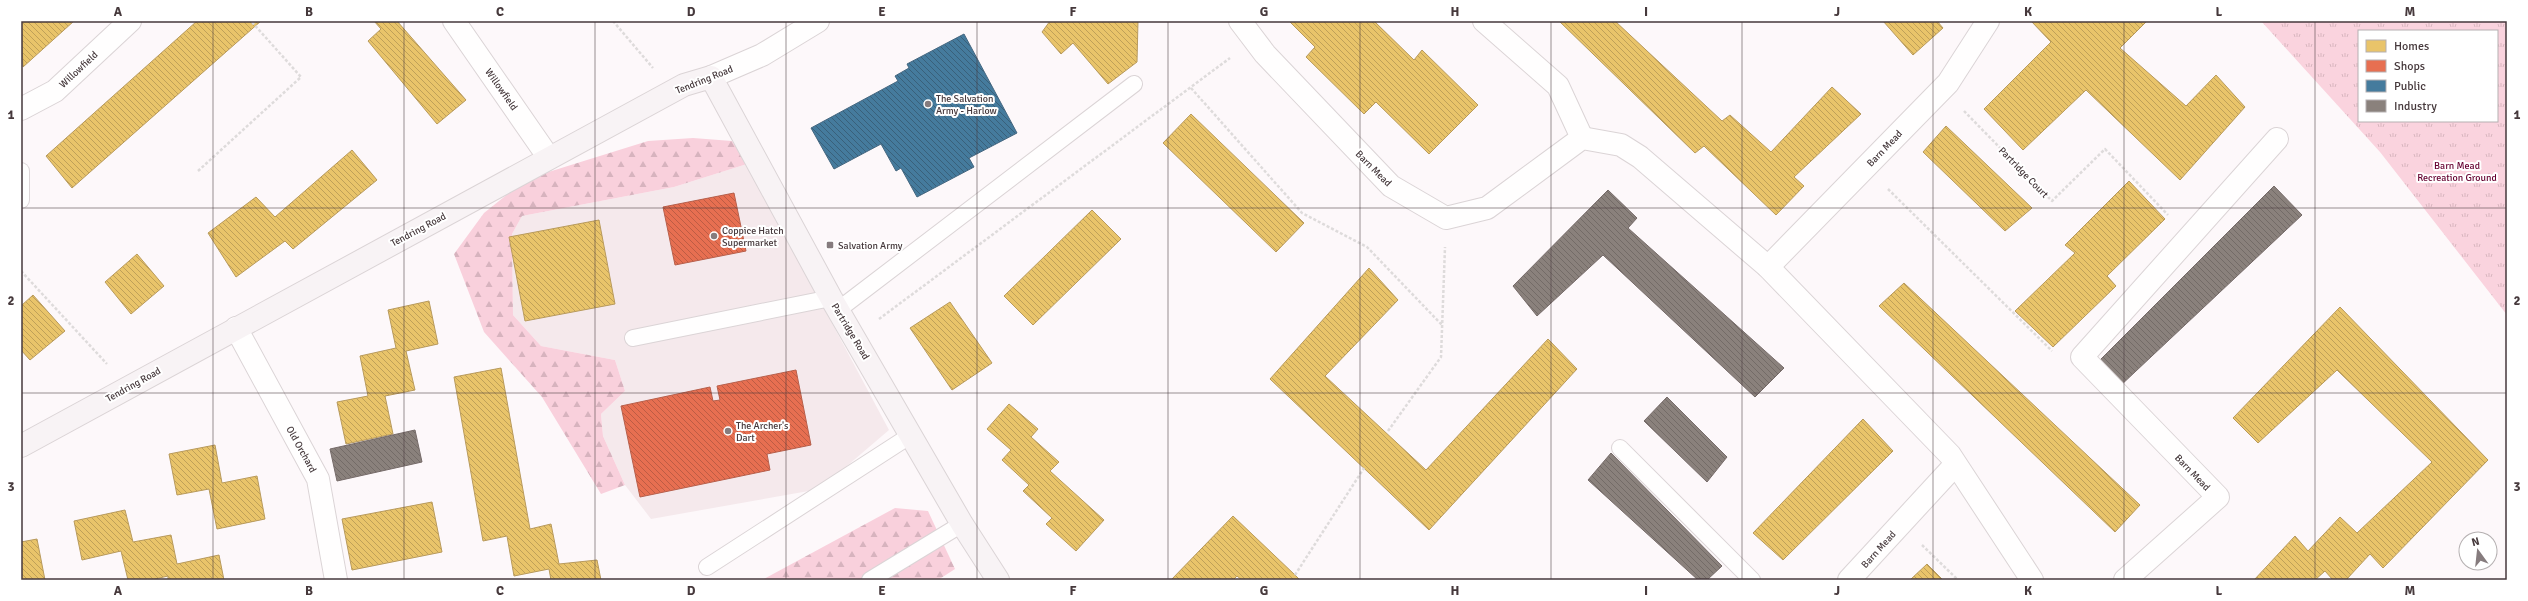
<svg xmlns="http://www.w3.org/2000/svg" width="2528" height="601" font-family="Signika,sans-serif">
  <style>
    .built { fill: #f5e9ec }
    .forest { fill: url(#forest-firs) }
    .park { fill: url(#park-tufts); fill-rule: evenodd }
    .homes { fill: url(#homes-back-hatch); stroke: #b89a5c }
    .shops { fill: url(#shops-back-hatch); stroke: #b75f4b }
    .public { fill: url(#public-back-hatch); stroke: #456780 }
    .industry { fill: url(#industry-back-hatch); stroke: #766b69 }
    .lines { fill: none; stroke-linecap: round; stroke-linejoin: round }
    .lane-casing { stroke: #dbd4d6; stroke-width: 18 }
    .street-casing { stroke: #dbd4d6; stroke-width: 24 }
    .secondary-casing { stroke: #dbd4d6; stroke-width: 24 }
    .path { stroke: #dedbdb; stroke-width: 2.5; stroke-dasharray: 3 2; stroke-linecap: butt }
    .lane { stroke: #fffefe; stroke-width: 16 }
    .street { stroke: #fffefe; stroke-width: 22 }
    .secondary { stroke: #f8f3f5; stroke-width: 22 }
    .grid { fill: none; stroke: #46393c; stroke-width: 1; stroke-opacity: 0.55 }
    .poi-dot { fill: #867c7e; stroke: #fff; stroke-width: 1.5 }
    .labels { text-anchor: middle; stroke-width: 4; stroke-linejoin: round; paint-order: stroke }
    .street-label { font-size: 10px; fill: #46393c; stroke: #fff }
    .poi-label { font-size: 10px; fill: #46393c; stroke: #fff; text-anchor: start }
    .park-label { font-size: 10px; fill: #650030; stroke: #fff }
    .neatline { fill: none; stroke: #46393c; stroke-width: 1.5 }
    .grid-label { font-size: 13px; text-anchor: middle; font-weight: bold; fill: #46393c }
  </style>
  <defs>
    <pattern id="forest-firs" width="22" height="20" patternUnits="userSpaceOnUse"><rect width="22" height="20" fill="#f9d0dc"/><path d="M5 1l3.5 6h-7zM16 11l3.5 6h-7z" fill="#d7b3be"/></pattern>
    <pattern id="park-tufts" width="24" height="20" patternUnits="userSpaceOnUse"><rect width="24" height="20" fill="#fad3de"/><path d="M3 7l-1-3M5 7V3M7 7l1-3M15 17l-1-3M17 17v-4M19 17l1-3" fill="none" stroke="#d8b6bf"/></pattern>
    <pattern id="homes-back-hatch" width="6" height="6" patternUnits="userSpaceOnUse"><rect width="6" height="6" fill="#e9c46a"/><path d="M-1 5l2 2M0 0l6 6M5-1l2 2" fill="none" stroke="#bfa058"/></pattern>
    <pattern id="shops-back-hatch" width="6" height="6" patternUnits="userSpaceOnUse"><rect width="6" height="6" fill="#e76f51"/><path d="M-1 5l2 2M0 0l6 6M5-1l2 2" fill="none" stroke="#bd5c44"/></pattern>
    <pattern id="public-back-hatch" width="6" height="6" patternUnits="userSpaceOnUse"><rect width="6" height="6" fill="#457b9d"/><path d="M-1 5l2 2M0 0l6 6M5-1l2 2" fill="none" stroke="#39607a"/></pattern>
    <pattern id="industry-back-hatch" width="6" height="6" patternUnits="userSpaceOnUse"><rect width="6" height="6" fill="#8a817c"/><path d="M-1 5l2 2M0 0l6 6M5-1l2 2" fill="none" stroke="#736b67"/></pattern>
  </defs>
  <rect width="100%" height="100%" fill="#fdf8fa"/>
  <polygon class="built" points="747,164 889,430 820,489 651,519 625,485 603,436 601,414 625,391 615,360 541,346 513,315 512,234 522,216 674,187"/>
  <g class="forest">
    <polygon points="693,138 732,141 747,164 674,187 522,216 512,234 513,315 541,346 615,360 625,391 601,414 603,436 625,485 601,494 542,397 484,332 454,254 484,213 509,193 542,174 648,141"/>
    <polygon points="895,508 928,511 955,569 938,580 762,580"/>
  </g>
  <path class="park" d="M2261,21H2507V315L2380,152ZM2359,31H2497V121H2359Z"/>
  <g class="homes">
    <polygon points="21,21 74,21 23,67"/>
    <polygon points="197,21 261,21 72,188 46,156"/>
    <polygon points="374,21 397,21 466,100 437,124 368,41 381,29"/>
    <polygon points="1050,21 1138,21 1137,62 1108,84 1073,43 1061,54 1042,32"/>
    <polygon points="1289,21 1374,21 1414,60 1422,50 1478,105 1429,154 1376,102 1364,114 1306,57 1315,47"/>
    <polygon points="1559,21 1615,21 1722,121 1730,115 1771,152 1832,87 1861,114 1794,177 1804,186 1776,215 1704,146 1695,153"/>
    <polygon points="1883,21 1937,21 1943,28 1913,55"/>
    <polygon points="2031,21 2147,21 2120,48 2186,106 2216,75 2245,107 2180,180 2086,90 2023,150 1984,109 2051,42"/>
    <polygon points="1191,114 1304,223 1276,252 1163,143"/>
    <polygon points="1946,126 2032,208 2005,231 1923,152"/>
    <polygon points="352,150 377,180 293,249 285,241 236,277 208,233 256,197 275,217"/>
    <polygon points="2129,181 2165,219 2107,276 2116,286 2053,347 2015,311 2075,253 2065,245"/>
    <polygon points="1092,210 1121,239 1033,325 1004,296"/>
    <polygon points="599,220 615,304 525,321 509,237"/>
    <polygon points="137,254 164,286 131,314 105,282"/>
    <polygon points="1369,268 1398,300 1325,376 1426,470 1548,339 1577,369 1429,530 1270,379"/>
    <polygon points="1904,283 2140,505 2115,532 1879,306"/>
    <polygon points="33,295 65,331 30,360 21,350 21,306"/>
    <polygon points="429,301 438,344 406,351 415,390 385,396 393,434 346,444 337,402 368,396 360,356 396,348 388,310"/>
    <polygon points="950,302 992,363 952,390 910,328"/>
    <polygon points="2340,307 2488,460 2383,568 2370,554 2346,580 2333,580 2325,571 2315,580 2254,580 2295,536 2308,551 2340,517 2357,533 2432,462 2337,370 2258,443 2233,418"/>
    <polygon points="501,368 530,529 551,524 559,564 597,560 601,580 551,580 549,569 514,576 507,536 483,541 454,377"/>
    <polygon points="1009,404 1038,429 1031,437 1059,462 1050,471 1104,520 1076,551 1046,524 1052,518 1023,491 1029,485 1002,460 1011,450 987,429"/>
    <polygon points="1863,419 1893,451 1783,560 1753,533"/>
    <polygon points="215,445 222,483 257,476 265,519 217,529 209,489 177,495 169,454"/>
    <polygon points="432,502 442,552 352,570 342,519"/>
    <polygon points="125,510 133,542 171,535 177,564 219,555 224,580 168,580 168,576 151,580 128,580 121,551 82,560 74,521"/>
    <polygon points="1233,516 1295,575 1300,580 1242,580 1237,576 1233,580 1171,580"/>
    <polygon points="37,539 45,580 21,580 21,542"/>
    <polygon points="1927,564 1943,580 1910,580"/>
  </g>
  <g class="shops">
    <polygon points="734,193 746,251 675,265 663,207"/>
    <polygon points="796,370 811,445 767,454 770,470 640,497 621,406 710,387 713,401 720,400 717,386"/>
  </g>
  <polygon class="public" points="964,34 1017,133 969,158 974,167 917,197 901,168 896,171 881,144 834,169 811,128 898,81 895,76 909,68 907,64"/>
  <g class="industry">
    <polygon points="2274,186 2302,215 2119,387 2097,363"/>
    <polygon points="1608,190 1637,218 1628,228 1784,368 1755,397 1603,255 1537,316 1513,286"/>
    <polygon points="1667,397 1727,457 1707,482 1644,421"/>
    <polygon points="415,430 422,462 337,481 330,449"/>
    <polygon points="1611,453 1722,566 1707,580 1698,580 1588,480"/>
  </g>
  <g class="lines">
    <g class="lane-casing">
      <g id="lane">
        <polyline points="21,171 21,200"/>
        <polyline points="838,310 1134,84"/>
        <polyline points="633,338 831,298"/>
        <polyline points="1620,448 1752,580"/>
        <polyline points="707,567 911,435"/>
        <polyline points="870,580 962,524"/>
      </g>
    </g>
    <g class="street-casing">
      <g id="street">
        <polyline points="454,21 549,158"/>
        <polyline points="1240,21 1265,54 1391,186 1446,218 1487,208 1582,138 1621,145 1640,157 1768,267 1950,455 2032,580"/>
        <polyline points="1484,21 1558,86 1582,138"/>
        <polyline points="711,77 762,55 818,21"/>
        <polyline points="21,109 55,91 130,21"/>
        <polyline points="1768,267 1948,83 1988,21"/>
        <polyline points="236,328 318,479 336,580"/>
        <polyline points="1849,580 1955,465"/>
        <polyline points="2125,580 2218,497 2082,357 2277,139"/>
      </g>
    </g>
    <g class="secondary-casing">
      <polyline id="secondary" points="21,446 684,85 711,77 831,298 962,524 998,580"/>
    </g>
    <g class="path">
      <polyline points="613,21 653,68"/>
      <polyline points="1191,88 1302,213 1367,247 1442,325"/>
      <polyline points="1964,111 2052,201 2105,149 2168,215"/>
      <polyline points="198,171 301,77 251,21"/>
      <polyline points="1888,189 2052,351"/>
      <polyline points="21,271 107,364"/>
      <polyline points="879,319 1230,58"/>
      <polyline points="1388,431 1441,357 1445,247"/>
      <polyline points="1922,545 1958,580"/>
      <polyline points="1295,575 1364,468"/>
    </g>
    <use href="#lane" class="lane"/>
    <use href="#street" class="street"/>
    <use href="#secondary" class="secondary"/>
  </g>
  <path class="grid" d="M213,21V580M404,21V580M595,21V580M786,21V580M977,21V580M1168,21V580M1360,21V580M1551,21V580M1742,21V580M1933,21V580M2124,21V580M2315,21V580M21,208H2507M21,393H2507"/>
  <g class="poi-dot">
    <circle cx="928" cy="104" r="4"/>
    <circle cx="714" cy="236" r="4"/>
    <rect x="826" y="241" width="8" height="8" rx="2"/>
    <circle cx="728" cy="431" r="4"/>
  </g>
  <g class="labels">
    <g class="street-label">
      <text transform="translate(78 69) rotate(-43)" y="4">Willowfield</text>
      <text transform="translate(704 79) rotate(-22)" y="4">Tendring Road</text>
      <text transform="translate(502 89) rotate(55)" y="4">Willowfield</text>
      <text transform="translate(1884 148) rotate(-46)" y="4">Barn Mead</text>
      <text transform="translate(1374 168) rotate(45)" y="4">Barn Mead</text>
      <text transform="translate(2024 172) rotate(46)" y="4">Partridge Court</text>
      <text transform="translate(418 229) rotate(-28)" y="4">Tendring Road</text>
      <text transform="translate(851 331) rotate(59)" y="4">Partridge Road</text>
      <text transform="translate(133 384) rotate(-29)" y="4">Tendring Road</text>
      <text transform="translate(302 449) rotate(61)" y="4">Old Orchard</text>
      <text transform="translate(2193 472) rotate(46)" y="4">Barn Mead</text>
      <text transform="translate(1878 549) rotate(-48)" y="4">Barn Mead</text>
    </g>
    <g class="poi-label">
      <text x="936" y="102">The Salvation<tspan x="936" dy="12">Army - Harlow</tspan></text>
      <text x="722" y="234">Coppice Hatch<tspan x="722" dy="12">Supermarket</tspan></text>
      <text x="838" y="249">Salvation Army</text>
      <text x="736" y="429">The Archer's<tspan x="736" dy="12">Dart</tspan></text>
    </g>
    <g class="park-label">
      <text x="2457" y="169">Barn Mead<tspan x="2457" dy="12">Recreation Ground</tspan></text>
    </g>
  </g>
  <rect width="2528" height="601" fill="none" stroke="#ffffff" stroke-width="44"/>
  <rect x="2358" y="30" width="140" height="92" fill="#ffffff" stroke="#b5b0b1"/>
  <rect x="2366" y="40" width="20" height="12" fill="#e9c46a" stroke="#b5b0b1"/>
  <text x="2394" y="50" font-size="12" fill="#46393c">Homes</text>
  <rect x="2366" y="60" width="20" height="12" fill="#e76f51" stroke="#b5b0b1"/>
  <text x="2394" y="70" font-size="12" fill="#46393c">Shops</text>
  <rect x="2366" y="80" width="20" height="12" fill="#457b9d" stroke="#b5b0b1"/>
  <text x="2394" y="90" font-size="12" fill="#46393c">Public</text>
  <rect x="2366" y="100" width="20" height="12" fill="#8a817c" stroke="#b5b0b1"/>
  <text x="2394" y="110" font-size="12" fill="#46393c">Industry</text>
  <g transform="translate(2478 551) rotate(345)"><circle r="19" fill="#ffffff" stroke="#b5b0b1"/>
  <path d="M0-3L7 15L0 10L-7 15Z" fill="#867c7e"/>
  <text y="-6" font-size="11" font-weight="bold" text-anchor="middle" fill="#46393c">N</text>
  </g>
  <rect x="22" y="22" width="2484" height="557" class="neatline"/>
  <g class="grid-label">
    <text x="118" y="16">A</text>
    <text x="309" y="16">B</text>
    <text x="500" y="16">C</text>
    <text x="691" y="16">D</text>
    <text x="882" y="16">E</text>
    <text x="1073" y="16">F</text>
    <text x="1264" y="16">G</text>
    <text x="1455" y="16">H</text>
    <text x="1646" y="16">I</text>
    <text x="1837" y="16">J</text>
    <text x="2028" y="16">K</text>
    <text x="2219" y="16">L</text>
    <text x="2410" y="16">M</text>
    <text x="11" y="119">1</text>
    <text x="2517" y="119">1</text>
    <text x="11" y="305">2</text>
    <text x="2517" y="305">2</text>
    <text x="11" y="491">3</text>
    <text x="2517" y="491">3</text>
    <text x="118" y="595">A</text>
    <text x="309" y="595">B</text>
    <text x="500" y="595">C</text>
    <text x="691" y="595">D</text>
    <text x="882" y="595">E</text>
    <text x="1073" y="595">F</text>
    <text x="1264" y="595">G</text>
    <text x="1455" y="595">H</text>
    <text x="1646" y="595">I</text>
    <text x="1837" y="595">J</text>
    <text x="2028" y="595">K</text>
    <text x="2219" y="595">L</text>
    <text x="2410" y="595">M</text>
  </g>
</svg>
